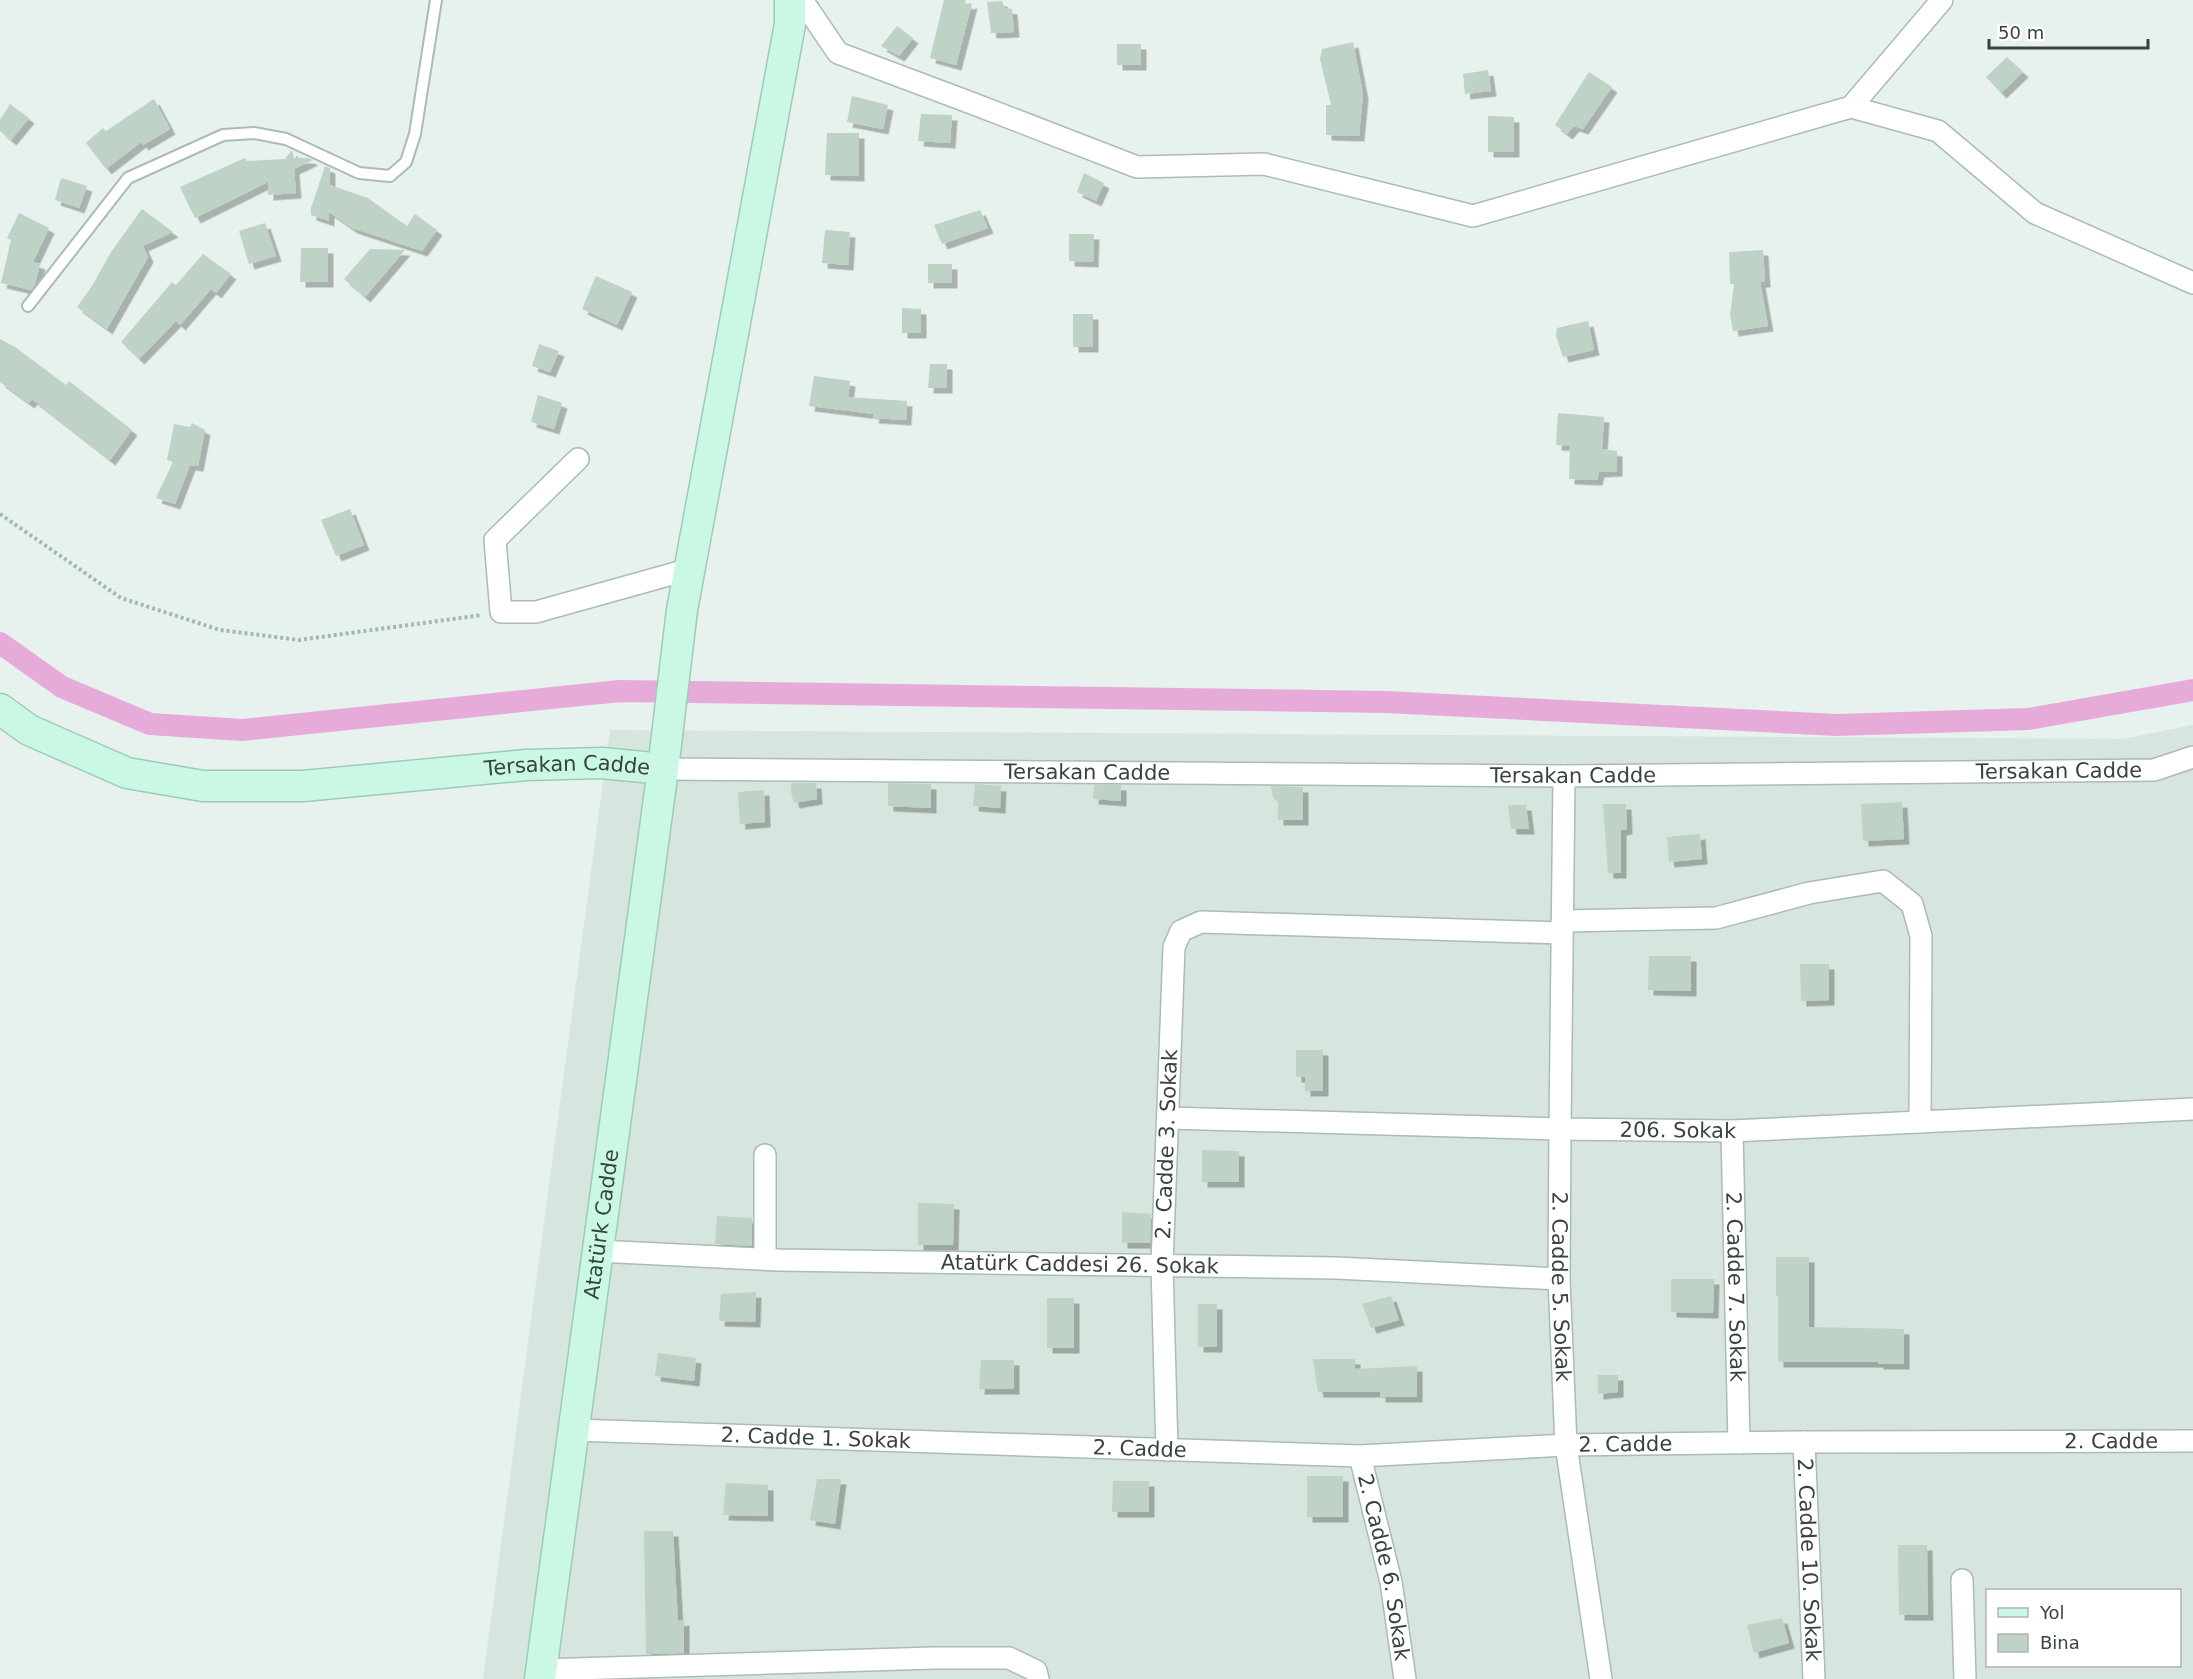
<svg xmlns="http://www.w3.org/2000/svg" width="2193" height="1679" font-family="'DejaVu Sans',sans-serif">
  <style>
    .residential { fill: #d6e5dd; fill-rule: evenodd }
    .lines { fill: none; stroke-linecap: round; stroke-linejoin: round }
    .canal { stroke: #e7abda; stroke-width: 22 }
    .building { fill: #bed2c6; filter: url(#shadow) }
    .lane-casing { stroke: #abbcb2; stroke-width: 14 }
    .street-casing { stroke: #abbcb2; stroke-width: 24 }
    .secondary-casing { stroke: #9cccb6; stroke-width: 33 }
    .path { stroke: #9ebcac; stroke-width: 4; stroke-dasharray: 3 3; stroke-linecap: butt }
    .lane { stroke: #fff; stroke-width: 10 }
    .street { stroke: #fff; stroke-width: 21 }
    .secondary { stroke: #cbf8e4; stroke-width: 30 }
    .labels { text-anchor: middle; stroke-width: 5; stroke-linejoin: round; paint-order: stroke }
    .street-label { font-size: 21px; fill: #37443c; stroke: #fff }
  </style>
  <defs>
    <filter id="shadow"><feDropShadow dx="5.5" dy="5.5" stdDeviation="0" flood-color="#0004"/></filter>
  </defs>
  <rect width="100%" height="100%" fill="#e7f1ed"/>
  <path class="residential" d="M2193,725V1679H483L610,730L2123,739ZM1988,1590H2180V1666H1988Z"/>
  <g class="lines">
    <polyline class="canal" points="0,643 62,687 150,724 242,730 620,691 1387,702 1837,725 2028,719 2193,690"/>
  </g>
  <g class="building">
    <polygon points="944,0 965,0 966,4 972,3 956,65 930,58"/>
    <polygon points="1002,1 1005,8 1012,9 1014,32 991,33 987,2"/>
    <polygon points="897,26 913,38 899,56 881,46"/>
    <polygon points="1353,42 1363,94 1359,136 1326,135 1326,105 1331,105 1320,59 1322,49"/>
    <rect x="1117" y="44" width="24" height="21"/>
    <polygon points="2007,57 2023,72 2001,93 1986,77"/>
    <polygon points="1488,70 1491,91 1465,94 1463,74"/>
    <polygon points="1589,72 1612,87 1583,129 1574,126 1567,134 1555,125"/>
    <polygon points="852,96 888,105 883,129 847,122"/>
    <polygon points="154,99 170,129 143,145 141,142 106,169 86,143 103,128 106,131"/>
    <polygon points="10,104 29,118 11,140 0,131 0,120"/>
    <polygon points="921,114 952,115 950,143 918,141"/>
    <polygon points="1488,116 1514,117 1514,152 1488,152"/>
    <polygon points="827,133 859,133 859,176 825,175"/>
    <polygon points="292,150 294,158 308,158 313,160 294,169 296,193 268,195 268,182 195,218 180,187 245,158 247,161 285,159"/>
    <polygon points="325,166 330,168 330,185 368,198 407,226 415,214 437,230 422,251 352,228 329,212 329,221 311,215 311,208"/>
    <polygon points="1084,173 1104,183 1096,201 1077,192"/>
    <polygon points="61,178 87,186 79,208 55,200"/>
    <polygon points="142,209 173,232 143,246 148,257 107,329 77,307 92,286 111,252"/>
    <polygon points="980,210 988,228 942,244 934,225"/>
    <polygon points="19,213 49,228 33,262 40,264 35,284 31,290 1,283 11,240 7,238"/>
    <polygon points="265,223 276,256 249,264 239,231"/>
    <polygon points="825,230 850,232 848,265 822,263"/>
    <polygon points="1069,234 1094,234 1093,262 1069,261"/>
    <polygon points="301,248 328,248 328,282 300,282"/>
    <polygon points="370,249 405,250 365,297 344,279"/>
    <polygon points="1763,250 1765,282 1760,282 1768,326 1733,331 1730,315 1734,284 1730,284 1729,252"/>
    <polygon points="203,254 231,274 216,293 211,289 180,325 176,321 139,359 121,342 172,282 176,285"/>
    <rect x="928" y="264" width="24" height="19"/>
    <polygon points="596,276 632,292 617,325 582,309"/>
    <polygon points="902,308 921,309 921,333 902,333"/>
    <rect x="1073" y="314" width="20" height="33"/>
    <polygon points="1588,321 1594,350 1563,357 1556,336 1557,328"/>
    <polygon points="0,339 15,347 66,385 69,381 132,430 110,460 32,399 29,403 0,382"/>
    <polygon points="539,344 559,351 550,372 532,366"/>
    <polygon points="930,364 947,364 947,388 928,388"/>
    <polygon points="814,376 850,381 848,397 907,401 906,420 873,418 874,414 809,406"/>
    <polygon points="538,395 562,403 554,429 531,422"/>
    <polygon points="1558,413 1604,417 1602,449 1617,451 1617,471 1599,472 1597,480 1569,479 1570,446 1556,445"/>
    <polygon points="192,423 205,430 198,466 190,465 175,504 156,498 173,462 167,460 174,424 190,427"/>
    <polygon points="350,509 364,545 336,556 321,520"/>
    <polygon points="791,783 816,783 817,799 794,803 791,792"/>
    <polygon points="888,783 931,784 931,808 888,806"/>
    <polygon points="975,784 1001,786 1000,808 973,806"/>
    <polygon points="1094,785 1121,785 1121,801 1093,799"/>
    <polygon points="1271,786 1303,787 1303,820 1278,820 1278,802 1273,798"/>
    <polygon points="764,790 765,822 740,824 738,792"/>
    <polygon points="1902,802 1904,839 1863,841 1861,804"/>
    <polygon points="1603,804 1626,804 1627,829 1621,830 1621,873 1608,873"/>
    <polygon points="1508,805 1526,805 1529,829 1511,829"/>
    <polygon points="1700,834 1702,859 1669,862 1667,837"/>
    <polygon points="1649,956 1691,956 1691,991 1648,990"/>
    <polygon points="1800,964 1829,964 1829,1000 1801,1001"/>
    <polygon points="1296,1050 1323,1050 1323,1091 1305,1091 1305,1077 1296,1077"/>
    <polygon points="1202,1150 1239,1151 1239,1182 1202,1182"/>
    <polygon points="918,1203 954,1204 953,1245 918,1245"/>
    <polygon points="1122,1212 1151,1214 1150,1243 1122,1243"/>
    <polygon points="717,1216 752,1218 752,1246 715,1244"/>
    <polygon points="1776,1257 1809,1257 1809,1327 1904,1329 1904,1364 1878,1364 1878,1362 1778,1362 1778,1296 1776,1296"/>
    <polygon points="1671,1279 1714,1279 1713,1313 1671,1312"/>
    <polygon points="756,1292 755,1322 719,1321 721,1294"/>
    <polygon points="1391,1296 1399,1320 1371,1328 1362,1304"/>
    <rect x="1047" y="1298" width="27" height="50"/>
    <rect x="1198" y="1304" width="19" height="43"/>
    <polygon points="658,1353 696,1358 694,1381 655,1376"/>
    <polygon points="1313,1359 1355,1359 1355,1369 1417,1366 1417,1397 1380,1397 1380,1392 1318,1392"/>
    <polygon points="981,1360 1014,1360 1014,1389 979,1389"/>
    <polygon points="1598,1375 1618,1375 1618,1392 1598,1394"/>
    <rect x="1307" y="1476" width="36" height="41"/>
    <polygon points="817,1479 841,1479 835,1524 810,1520"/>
    <polygon points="1113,1481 1149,1481 1149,1512 1112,1512"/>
    <polygon points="726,1483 768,1485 768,1516 723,1515"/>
    <polygon points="644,1531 673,1531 678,1621 684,1620 684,1653 646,1654"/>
    <polygon points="1898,1545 1927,1545 1928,1615 1899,1615"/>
    <polygon points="1782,1618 1789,1643 1754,1653 1747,1625"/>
  </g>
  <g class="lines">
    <g class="lane-casing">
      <polyline id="lane" points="28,306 128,178 223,135 254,133 286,139 359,173 390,176 406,162 415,134 436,0"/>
    </g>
    <g class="street-casing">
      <g id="street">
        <polyline points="802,0 838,53 974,104 1137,167 1264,164 1473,216 1851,107 1942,0"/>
        <polyline points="1851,107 1938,131 2035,213 2193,283"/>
        <polyline points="578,459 495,540 501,612 536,612 690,569"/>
        <path id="s1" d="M663,769L1564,776L2154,770L2193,757"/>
        <path id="s2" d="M1564,776L1560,1129L1732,1131L2193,1109"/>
        <polyline points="1562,921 1716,918 1809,893 1883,881 1912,904 1921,936 1920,1122"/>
        <path id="s3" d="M1169,1118L1560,1129L1559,1279L1566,1445L1601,1679"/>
        <path id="s4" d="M1732,1131L1739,1443"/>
        <path id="s5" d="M598,1251L779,1260L1336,1268L1559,1279"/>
        <polyline points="765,1259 765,1155"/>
        <path id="s6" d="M574,1430L1360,1456L1566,1445L1804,1442L2193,1441"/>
        <path id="s7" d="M1804,1442L1814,1679"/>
        <path id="s8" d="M1167,1450L1162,1265L1174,947L1181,931L1201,922L1561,933"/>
        <path id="s9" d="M1360,1456L1391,1582L1405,1679"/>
        <polyline points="1962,1580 1965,1679"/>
        <polyline points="541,1670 934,1658 1009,1658 1036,1671 1038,1679"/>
      </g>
    </g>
    <g class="secondary-casing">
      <g id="secondary">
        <path id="s10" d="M0,709L29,730L127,773L203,786H303L526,765L602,763L663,769"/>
        <path id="s11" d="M540,1679L663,769L682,610L790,24V0"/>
      </g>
    </g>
    <polyline class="path" points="0,514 121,598 220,630 299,640 482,615"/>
    <use href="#lane" class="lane"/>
    <use href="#street" class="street"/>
    <use href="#secondary" class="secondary"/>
  </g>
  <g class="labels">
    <g class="street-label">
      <text dy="7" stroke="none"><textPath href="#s10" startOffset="585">Tersakan Cadde</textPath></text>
      <text dy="7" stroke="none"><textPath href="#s1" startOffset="1396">Tersakan Cadde</textPath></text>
      <text dy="7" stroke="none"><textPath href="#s1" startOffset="424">Tersakan Cadde</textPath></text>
      <text dy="7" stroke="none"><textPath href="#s1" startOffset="910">Tersakan Cadde</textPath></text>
      <text dy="7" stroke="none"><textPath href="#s2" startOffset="471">206. Sokak</textPath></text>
      <text dy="7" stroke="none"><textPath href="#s8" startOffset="306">2. Cadde 3. Sokak</textPath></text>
      <text dy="7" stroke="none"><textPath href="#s11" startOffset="459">Atatürk Cadde</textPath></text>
      <text dy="7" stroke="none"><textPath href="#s5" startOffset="482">Atatürk Caddesi 26. Sokak</textPath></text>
      <text dy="7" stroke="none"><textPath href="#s3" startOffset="549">2. Cadde 5. Sokak</textPath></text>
      <text dy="7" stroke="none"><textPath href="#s4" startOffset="156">2. Cadde 7. Sokak</textPath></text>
      <text dy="7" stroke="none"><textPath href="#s6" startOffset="242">2. Cadde 1. Sokak</textPath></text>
      <text dy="7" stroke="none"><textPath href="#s6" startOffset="1538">2. Cadde</textPath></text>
      <text dy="7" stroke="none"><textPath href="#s6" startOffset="1052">2. Cadde</textPath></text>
      <text dy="7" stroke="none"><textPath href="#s6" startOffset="566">2. Cadde</textPath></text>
      <text dy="7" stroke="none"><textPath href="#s7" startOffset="118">2. Cadde 10. Sokak</textPath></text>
      <text dy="7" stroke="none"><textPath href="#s9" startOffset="114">2. Cadde 6. Sokak</textPath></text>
    </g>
  </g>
  <rect x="1986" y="1589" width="195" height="78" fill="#ffffff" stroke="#afb4b1" stroke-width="1.5"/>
  <rect x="1998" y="1608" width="30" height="9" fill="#cbf8e4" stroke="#afb4b1" stroke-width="1.5"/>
  <text x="2040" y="1619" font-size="18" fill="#37443c">Yol</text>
  <rect x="1998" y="1634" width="30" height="18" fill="#bed2c6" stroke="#afb4b1" stroke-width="1.5"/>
  <text x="2040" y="1649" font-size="18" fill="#37443c">Bina</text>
  <path d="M1989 39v9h159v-9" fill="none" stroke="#37443c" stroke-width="3"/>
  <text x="1998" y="39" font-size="18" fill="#37443c" stroke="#ffffff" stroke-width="4.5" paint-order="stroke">50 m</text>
</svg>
